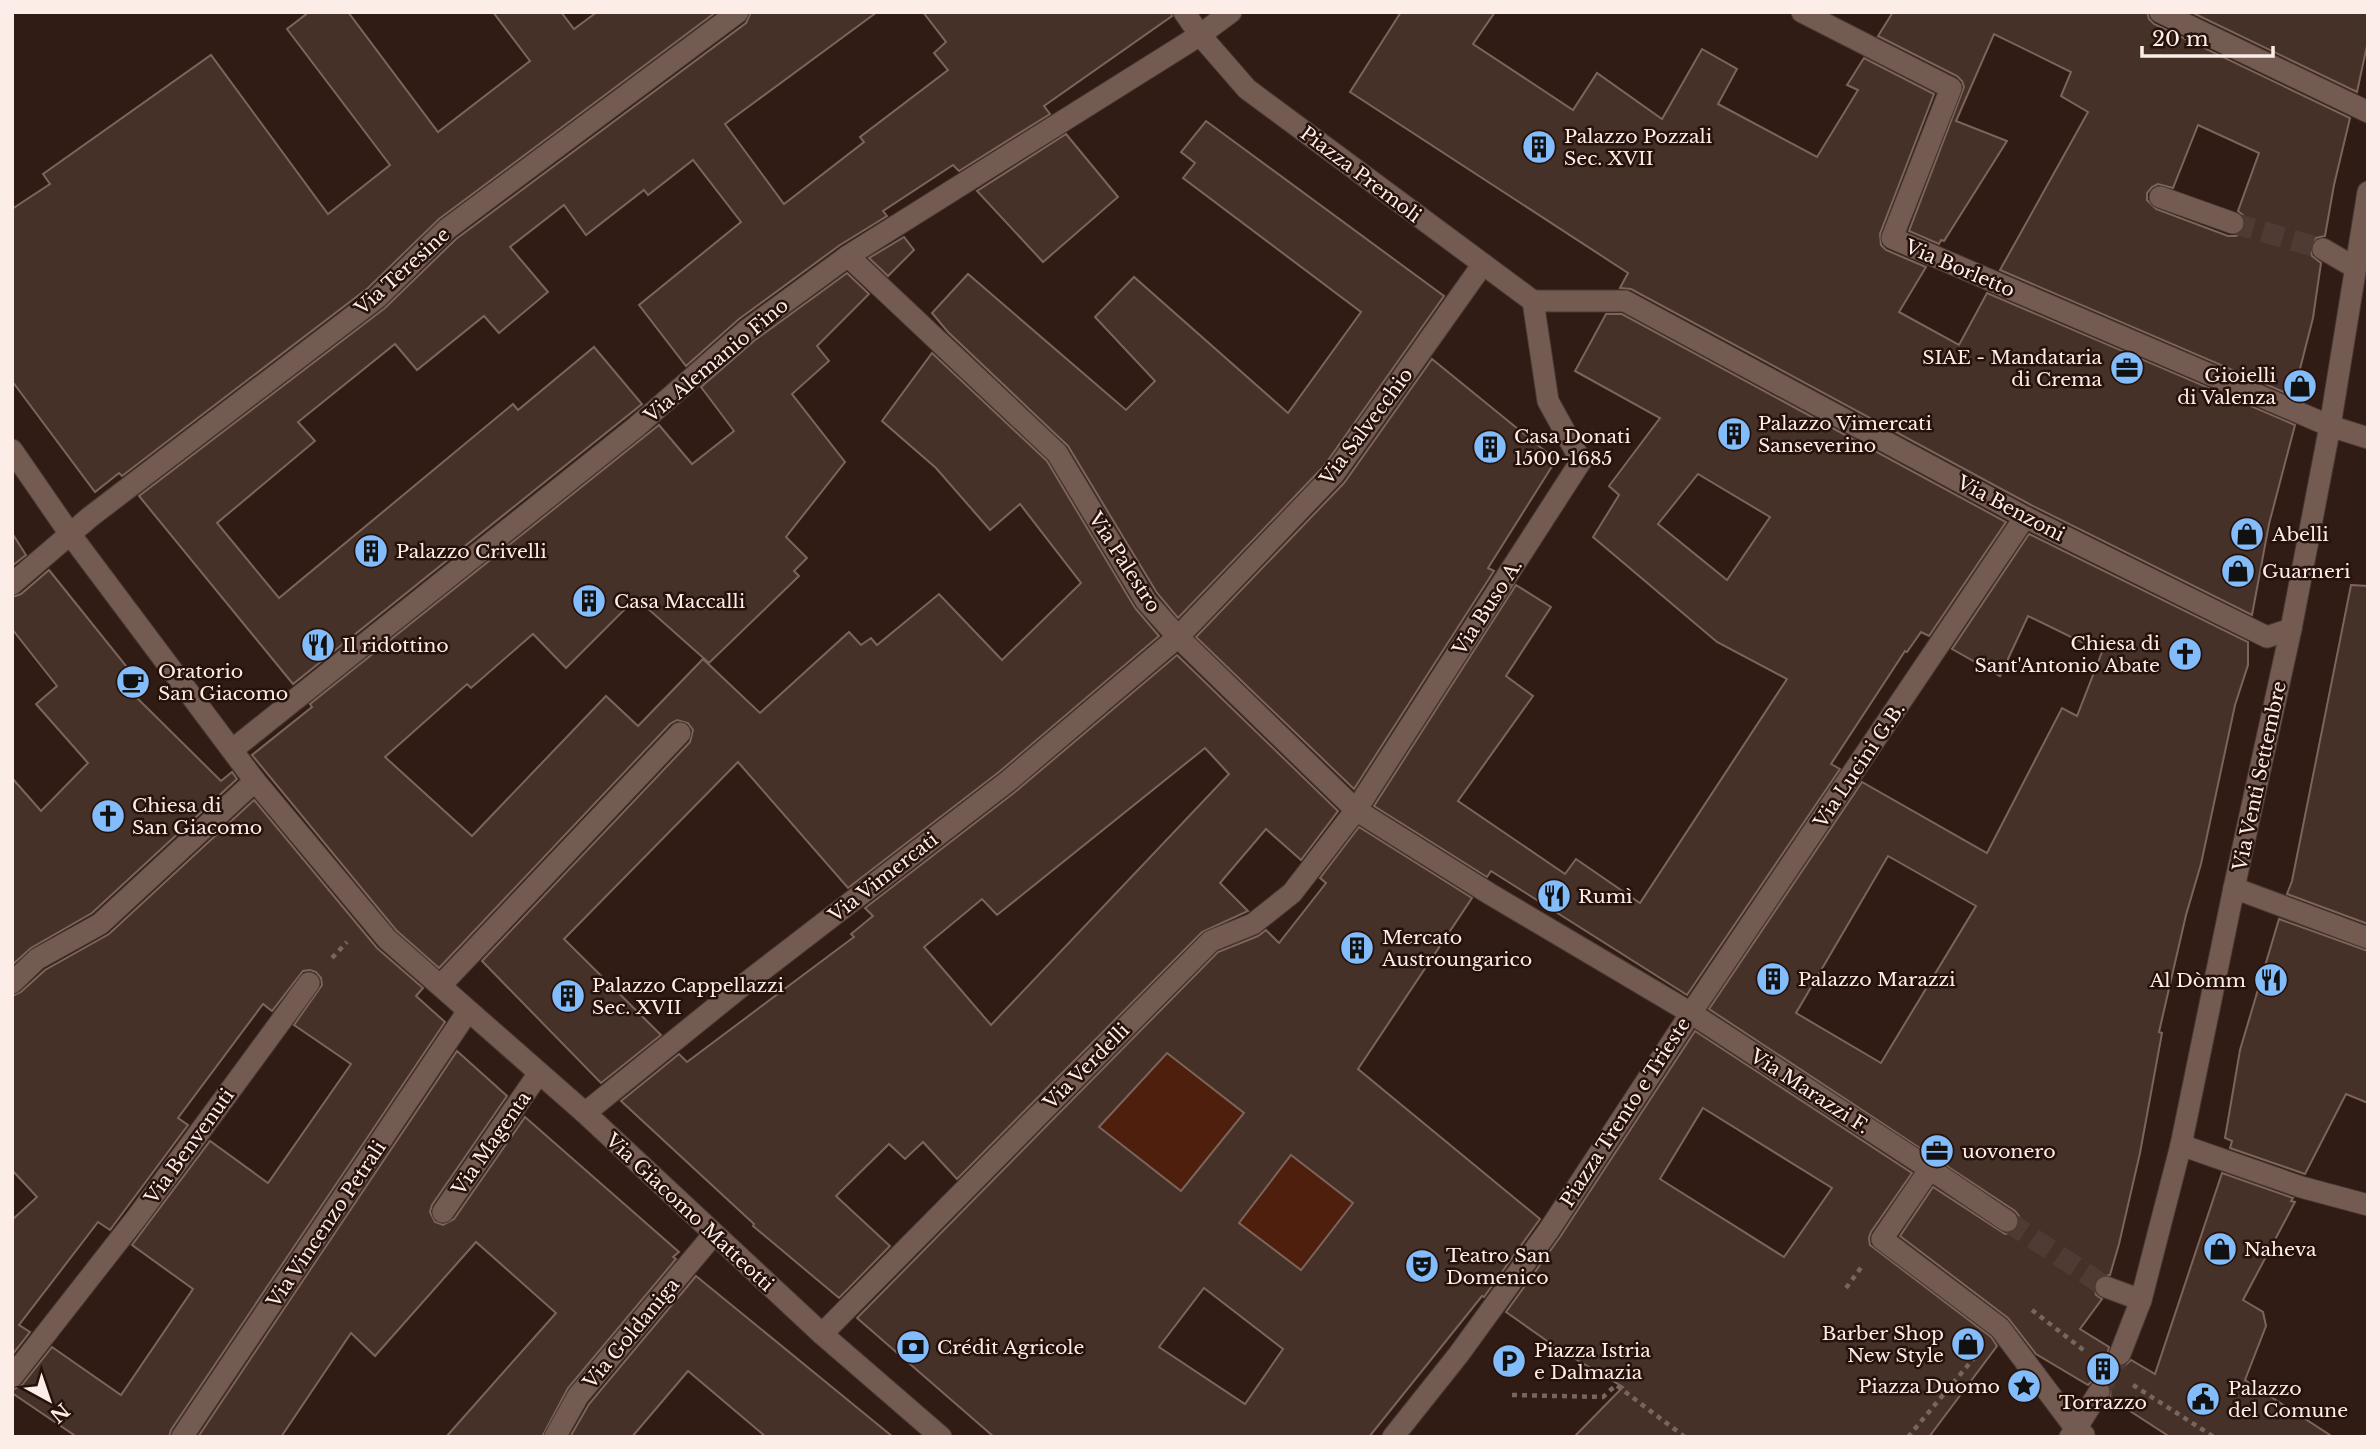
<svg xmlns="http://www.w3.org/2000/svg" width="2380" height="1449" font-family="'Libre Baskerville',serif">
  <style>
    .green { fill: #4e1f0c }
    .building { fill: #463128; stroke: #7d645b; stroke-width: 2; fill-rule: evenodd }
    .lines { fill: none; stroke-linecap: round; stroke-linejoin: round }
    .pedestrian-tunnel { stroke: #4f3b34; stroke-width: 21; stroke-dasharray: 21 10; stroke-linecap: butt }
    .pedestrian-casing { stroke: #493935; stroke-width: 23 }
    .minor-casing { stroke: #493935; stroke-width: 23 }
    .path { stroke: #77655e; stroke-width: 4.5; stroke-dasharray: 5 5; stroke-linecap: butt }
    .pedestrian { stroke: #745b52; stroke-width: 21 }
    .minor { stroke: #745b52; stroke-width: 21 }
    .labels { text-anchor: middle; stroke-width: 5; stroke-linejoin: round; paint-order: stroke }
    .poi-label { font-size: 19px; fill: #fcede8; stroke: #26120b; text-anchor: start }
    .street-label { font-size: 19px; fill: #fcede8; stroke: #26120b }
  </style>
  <rect width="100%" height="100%" fill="#301c14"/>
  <g class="green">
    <polygon points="1167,1053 1244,1113 1181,1191 1099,1127"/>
    <polygon points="1291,1155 1353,1203 1301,1270 1239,1223"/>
  </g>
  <g class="building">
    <polygon points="309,12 348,12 438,132 530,61 493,12 561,12 574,29 597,12 716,12 439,219 368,288 122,476 119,473 95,492 12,381 12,209 50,184 43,174 211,55 328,214 390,165 287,29"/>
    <polygon points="751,12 877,12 725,124 784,204 864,142 860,137 948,70 934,53 946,42 923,12 1171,12 1172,16 1044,106 1050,114 959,171 953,165 883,211 887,216 840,245 739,319 686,366 639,305 741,222 693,160 648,195 644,190 586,235 564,205 510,247 548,292 499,333 484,316 417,370 395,344 298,422 315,441 217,523 279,598 513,404 518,410 594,347 642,404 293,684 139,496 385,308 456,239 746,23"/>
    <polygon points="1401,12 1495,12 1473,44 1573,110 1597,73 1662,119 1702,49 1737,69 1718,104 1817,157 1858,90 1847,85 1864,58 1934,94 1880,234 1881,245 1886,250 1926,267 1899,312 1959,345 1987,293 2295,425 2269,524 2252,615 2031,505 1631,289 1620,288 1628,273 1350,92"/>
    <path d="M1893,12H2147L2149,19L2154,24L2350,118L2334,185L2325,236L2316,238L2310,248L2312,256L2321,263L2313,318L2293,396L2000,270L2088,112L2061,96L2071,72L1994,34L1956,121L2007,141L1944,241L1941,240L1939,244L1909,231L1964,87L1962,81L1957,76L1878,36ZM2198,125L2259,153L2238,211L2243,215L2246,227L2242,232L2236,236H2228L2156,209L2147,200V193L2152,187L2158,184L2173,188Z"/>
    <polygon points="2191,12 2368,12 2368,41 2357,92"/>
    <polygon points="1206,121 1444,296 1324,466 1178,618 1157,593 1068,446 948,332 932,313 968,274 1126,410 1155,381 1095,317 1134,277 1288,413 1361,312 1183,178 1195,163 1181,152"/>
    <polygon points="1066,134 1118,197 1043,262 977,191"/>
    <polygon points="904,237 914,250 888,276 869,258"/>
    <polygon points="847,273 869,294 817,346 829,361 792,394 845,462 786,537 807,558 794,571 799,576 709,663 636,598 566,668 533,634 471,688 467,684 385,757 472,836 606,696 638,726 703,659 760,713 849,632 861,645 871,638 877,645 939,594 1002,660 1081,583 1020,504 990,530 936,468 882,421 932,353 1047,461 1135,608 1159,636 999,772 848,888 738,762 564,939 661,1035 601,1083 482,961 690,742 693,730 688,723 677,720 670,724 439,968 396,930 252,755 312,707 310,704 659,425 692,464 734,431 701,387 755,340"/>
    <path d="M1606,314H1622L2006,522L1929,636L1921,632L1907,652L1905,651L1831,764L1840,769L1687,995L1491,871L1487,877L1374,806L1516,585L1551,607L1506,676L1533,696L1458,801L1565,874L1576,859L1640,903L1787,679L1717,642L1593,537L1619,495L1609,486L1660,418L1575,371ZM1698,474L1770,517L1727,580L1658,524Z"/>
    <polygon points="1432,359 1556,460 1488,568 1494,571 1354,789 1196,637 1344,483"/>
    <polygon points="12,533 26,555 12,566"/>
    <path d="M2029,534L2248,642V665L2235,705L2201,864L2186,915L2159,1032L2162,1033L2140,1153L2119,1244L2110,1275L2098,1277L2094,1283L2096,1295L2102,1299L2080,1329L2109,1347L2107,1357L2115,1366L2123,1367L2131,1360L2155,1374L2222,1173L2293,1198L2291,1201L2295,1202L2243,1300L2263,1312L2266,1326L2245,1380L2333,1437H2170L2110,1398L2111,1386L2105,1381L2093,1380L2088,1385L2036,1354L2008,1318L1900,1236L1933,1187L2005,1234L2013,1232L2018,1228L2019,1216L2015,1211L1709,1009L1862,782L1987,853L2062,708L2077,716L2102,652L2028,616L2000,676L1952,649ZM1888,856L1976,906L1881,1063L1796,1013Z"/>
    <polygon points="49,570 139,682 129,690 221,781 232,772 237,779 92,913 31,948 12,965 12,778 41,811 88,763 36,704 57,686 12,629 12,597 21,594"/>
    <polygon points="2351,585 2368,586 2368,924 2287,894 2292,881"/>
    <path d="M1177,655L1338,811L1301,860L1266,829L1220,883L1248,911L1202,932L957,1179L923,1142L905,1159L889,1144L836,1196L890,1246L839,1298L753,1226L754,1224L621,1101L679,1054L687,1062L854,937L851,934L873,916L865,908L1015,792ZM1205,748L1229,774L991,1025L924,947L982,899L997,915Z"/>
    <polygon points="254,800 377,948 423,988 416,996 445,1022 171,1430 169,1437 77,1437 12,1393 12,1390 22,1385 52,1347 121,1395 193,1289 132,1245 210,1141 268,1183 351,1064 294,1025 322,985 321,978 316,972 310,970 303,971 272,1011 263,1004 178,1118 188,1125 110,1230 98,1222 19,1325 30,1332 12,1355 12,1220 37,1197 12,1170 12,996 21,992 45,970 109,934"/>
    <path d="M1359,827L1472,898L1358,1069L1540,1219L1484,1297L1482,1296L1369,1437H994L857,1318L1218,952L1258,936L1266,930L1279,943L1326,883L1320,878ZM1167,1053L1244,1113L1181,1191L1099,1127ZM1291,1155L1353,1203L1301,1270L1239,1223ZM1204,1288L1283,1349L1245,1404L1159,1347Z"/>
    <polygon points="2279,919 2368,951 2368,1103 2346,1094 2305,1174 2230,1148 2232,1141 2225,1138 2240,1050"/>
    <path d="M1695,1031L1912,1173L1871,1232L1869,1238L1870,1245L1991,1337L1997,1346L1929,1437H1574L1623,1387L1560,1350L1506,1312L1560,1237ZM1703,1108L1832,1188L1784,1257L1660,1179Z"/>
    <polygon points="457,1051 507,1096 432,1205 430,1212 435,1222 443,1225 454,1219 525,1117 679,1252 673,1257 676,1259 568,1388 542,1437 446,1437 556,1313 476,1242 375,1356 351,1333 281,1437 198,1437"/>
    <polygon points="696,1276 838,1392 893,1437 766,1437 688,1371 632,1437 570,1437 589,1404"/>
  </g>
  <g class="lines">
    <g class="pedestrian-tunnel">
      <polyline points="2233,223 2323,249"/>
      <polyline points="2007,1221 2106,1287"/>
      <polyline points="2099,1392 2120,1354"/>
    </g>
    <g class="pedestrian-casing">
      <g id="pedestrian">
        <polyline points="1802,12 1951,88 1892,238 2330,426 2368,438"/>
        <polyline points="2160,12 2368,112"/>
        <polyline points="2160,197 2233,223"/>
        <polyline points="2323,249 2354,267"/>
        <polyline points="2025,517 2267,637 2291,629"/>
        <polyline points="2234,888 2368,938"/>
        <polyline points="1691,1013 1930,1169 1882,1239 2000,1328 2076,1429 2070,1437"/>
        <polyline points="2181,1145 2301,1187 2368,1205"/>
        <polyline points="1930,1169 2007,1221"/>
        <polyline points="2106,1287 2141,1300"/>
        <polyline points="2120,1354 2141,1300 2181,1145 2234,888 2291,629 2330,426 2368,192"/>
        <polyline points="2084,1435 2076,1429 2099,1392"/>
      </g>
    </g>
    <g class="minor-casing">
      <g id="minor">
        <polyline points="1184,12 1200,35 1247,89 1533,301"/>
        <polyline points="848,256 1057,453 1146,601 1178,637 1356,810 1490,894 1691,1013"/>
        <polyline points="12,450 70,534 255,781 387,939 585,1113 822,1334 941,1437"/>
        <polyline points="12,584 90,517 377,298 447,229 738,12"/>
        <polyline points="232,750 636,427 747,330 848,256 1200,35 1231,12"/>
        <polyline points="12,983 37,959 100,924 255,781"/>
        <polyline points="441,985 680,733"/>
        <polyline points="585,1113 747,982 1007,782 1178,637 1334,474 1483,264"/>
        <polyline points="443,1212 539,1073"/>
        <polyline points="822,1334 1211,941 1253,924 1292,893 1356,810 1581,461 1548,401 1533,301"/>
        <polyline points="12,1377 138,1216 309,983"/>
        <polyline points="182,1437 468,1011"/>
        <polyline points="555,1437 578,1396 714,1234"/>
        <polyline points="1393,1437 1459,1354 1549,1230 1691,1013 2025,517 1625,301 1533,301"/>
      </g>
    </g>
    <g class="path">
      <polyline points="332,958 347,942"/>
      <polyline points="1846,1288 1863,1265"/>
      <polyline points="2032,1310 2086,1352"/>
      <polyline points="2133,1385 2214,1437"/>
      <polyline points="1512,1395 1603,1397 1616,1385 1685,1437"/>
      <polyline points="1908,1437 1979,1352"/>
    </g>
    <use href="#pedestrian" class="pedestrian"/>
    <use href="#minor" class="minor"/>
  </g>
  <defs>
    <g id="building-disc" transform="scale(1.75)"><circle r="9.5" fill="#83bcfb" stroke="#26120b"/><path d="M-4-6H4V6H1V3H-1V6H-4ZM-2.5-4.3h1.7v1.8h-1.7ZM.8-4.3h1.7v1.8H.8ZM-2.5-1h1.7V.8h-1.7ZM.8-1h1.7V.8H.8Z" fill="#111"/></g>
    <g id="office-disc" transform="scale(1.75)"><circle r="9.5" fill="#83bcfb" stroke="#26120b"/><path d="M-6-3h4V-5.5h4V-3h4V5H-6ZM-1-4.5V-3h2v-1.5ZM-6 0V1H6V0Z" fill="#111"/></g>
    <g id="shop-disc" transform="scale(1.75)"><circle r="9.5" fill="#83bcfb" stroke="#26120b"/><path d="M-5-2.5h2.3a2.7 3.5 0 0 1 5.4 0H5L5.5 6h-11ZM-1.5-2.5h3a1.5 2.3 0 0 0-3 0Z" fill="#111"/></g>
    <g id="restaurant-disc" transform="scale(1.75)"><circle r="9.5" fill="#83bcfb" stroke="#26120b"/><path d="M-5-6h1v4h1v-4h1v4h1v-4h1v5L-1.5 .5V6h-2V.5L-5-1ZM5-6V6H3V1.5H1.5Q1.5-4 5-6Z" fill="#111"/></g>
    <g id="church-disc" transform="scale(1.75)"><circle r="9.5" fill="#83bcfb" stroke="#26120b"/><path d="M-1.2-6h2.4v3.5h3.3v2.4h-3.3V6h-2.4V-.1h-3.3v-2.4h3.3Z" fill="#111"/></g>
    <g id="cafe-disc" transform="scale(1.75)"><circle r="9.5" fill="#83bcfb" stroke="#26120b"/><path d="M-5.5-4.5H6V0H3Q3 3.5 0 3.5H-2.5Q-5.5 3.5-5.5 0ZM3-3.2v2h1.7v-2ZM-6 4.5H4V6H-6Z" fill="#111"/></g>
    <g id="theatre-disc" transform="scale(1.75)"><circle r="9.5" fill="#83bcfb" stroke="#26120b"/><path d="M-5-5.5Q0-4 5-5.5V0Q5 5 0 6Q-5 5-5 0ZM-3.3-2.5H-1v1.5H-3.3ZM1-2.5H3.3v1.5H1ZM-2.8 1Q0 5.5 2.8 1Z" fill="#111"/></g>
    <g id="bank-disc" transform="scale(1.75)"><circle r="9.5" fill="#83bcfb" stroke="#26120b"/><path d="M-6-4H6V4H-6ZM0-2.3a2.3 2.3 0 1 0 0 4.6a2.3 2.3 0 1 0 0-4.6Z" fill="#111"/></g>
    <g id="parking-disc" transform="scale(1.75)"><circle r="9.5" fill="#83bcfb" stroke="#26120b"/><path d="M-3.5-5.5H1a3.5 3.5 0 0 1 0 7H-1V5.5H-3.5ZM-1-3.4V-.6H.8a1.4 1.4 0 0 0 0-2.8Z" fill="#111"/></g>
    <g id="sight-disc" transform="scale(1.75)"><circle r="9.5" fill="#83bcfb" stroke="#26120b"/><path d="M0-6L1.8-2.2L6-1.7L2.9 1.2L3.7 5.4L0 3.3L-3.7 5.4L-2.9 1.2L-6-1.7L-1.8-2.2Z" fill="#111"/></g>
    <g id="civic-disc" transform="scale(1.75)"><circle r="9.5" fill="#83bcfb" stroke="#26120b"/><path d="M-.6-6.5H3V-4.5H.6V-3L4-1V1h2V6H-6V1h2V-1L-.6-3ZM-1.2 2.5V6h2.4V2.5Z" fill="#111"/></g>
  </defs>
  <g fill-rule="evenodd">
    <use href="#building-disc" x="1539" y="147"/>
    <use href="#office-disc" x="2127" y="368"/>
    <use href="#shop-disc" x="2300" y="386"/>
    <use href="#building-disc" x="1734" y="434"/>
    <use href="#building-disc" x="1490" y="447"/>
    <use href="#shop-disc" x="2247" y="534"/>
    <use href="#building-disc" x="371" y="551"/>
    <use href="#shop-disc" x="2238" y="571"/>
    <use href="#building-disc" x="589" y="601"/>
    <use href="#restaurant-disc" x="318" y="645"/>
    <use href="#church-disc" x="2185" y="654"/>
    <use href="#cafe-disc" x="133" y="682"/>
    <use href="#church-disc" x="108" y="816"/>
    <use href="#restaurant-disc" x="1554" y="896"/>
    <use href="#building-disc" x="1357" y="948"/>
    <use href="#building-disc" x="1773" y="979"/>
    <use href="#restaurant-disc" x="2271" y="980"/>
    <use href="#building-disc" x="568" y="996"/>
    <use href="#office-disc" x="1937" y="1151"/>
    <use href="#shop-disc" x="2220" y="1249"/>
    <use href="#theatre-disc" x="1422" y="1266"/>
    <use href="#shop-disc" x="1968" y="1344"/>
    <use href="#bank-disc" x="913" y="1347"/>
    <use href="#parking-disc" x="1509" y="1361"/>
    <use href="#building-disc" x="2103" y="1369"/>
    <use href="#sight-disc" x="2024" y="1386"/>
    <use href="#civic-disc" x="2203" y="1399"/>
  </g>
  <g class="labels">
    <g class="poi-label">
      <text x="1564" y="143">Palazzo Pozzali<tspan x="1564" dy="22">Sec. XVII</tspan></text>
      <text x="2102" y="364" text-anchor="end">SIAE - Mandataria<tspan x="2102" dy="22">di Crema</tspan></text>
      <text x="2276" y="382" text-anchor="end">Gioielli<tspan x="2276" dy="22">di Valenza</tspan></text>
      <text x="1758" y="430">Palazzo Vimercati<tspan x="1758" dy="22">Sanseverino</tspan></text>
      <text x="1514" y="443">Casa Donati<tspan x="1514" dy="22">1500-1685</tspan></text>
      <text x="2272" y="541">Abelli</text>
      <text x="396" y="558">Palazzo Crivelli</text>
      <text x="2262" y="578">Guarneri</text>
      <text x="614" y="608">Casa Maccalli</text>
      <text x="2160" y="650" text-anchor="end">Chiesa di<tspan x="2160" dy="22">Sant'Antonio Abate</tspan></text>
      <text x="342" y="652">Il ridottino</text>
      <text x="158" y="678">Oratorio<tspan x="158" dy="22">San Giacomo</tspan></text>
      <text x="132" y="812">Chiesa di<tspan x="132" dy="22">San Giacomo</tspan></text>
      <text x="1578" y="903">Rumì</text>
      <text x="1382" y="944">Mercato<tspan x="1382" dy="22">Austroungarico</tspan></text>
      <text x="1798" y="986">Palazzo Marazzi</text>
      <text x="2246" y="987" text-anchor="end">Al Dòmm</text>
      <text x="592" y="992">Palazzo Cappellazzi<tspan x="592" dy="22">Sec. XVII</tspan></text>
      <text x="1962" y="1158">uovonero</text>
      <text x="2244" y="1256">Naheva</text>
      <text x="1446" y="1262">Teatro San<tspan x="1446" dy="22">Domenico</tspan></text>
      <text x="1944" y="1340" text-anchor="end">Barber Shop<tspan x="1944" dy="22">New Style</tspan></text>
      <text x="937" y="1354">Crédit Agricole</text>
      <text x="1534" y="1357">Piazza Istria<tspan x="1534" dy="22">e Dalmazia</tspan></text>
      <text x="2000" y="1393" text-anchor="end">Piazza Duomo</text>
      <text x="2228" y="1395">Palazzo<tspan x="2228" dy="22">del Comune</tspan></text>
      <text x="2103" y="1409" text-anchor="middle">Torrazzo</text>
    </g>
    <g class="street-label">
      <text transform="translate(1361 174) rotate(37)" y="7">Piazza Premoli</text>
      <text transform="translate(1960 268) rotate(23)" y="7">Via Borletto</text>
      <text transform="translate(402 271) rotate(-42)" y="7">Via Teresine</text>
      <text transform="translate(716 360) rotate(-40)" y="7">Via Alemanio Fino</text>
      <text transform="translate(1366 426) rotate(-53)" y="7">Via Salvecchio</text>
      <text transform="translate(2011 508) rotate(28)" y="7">Via Benzoni</text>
      <text transform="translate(1125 562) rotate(57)" y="7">Via Palestro</text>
      <text transform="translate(1487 607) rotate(-57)" y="7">Via Buso A.</text>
      <text transform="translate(1859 765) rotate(-56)" y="7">Via Lucini G.B.</text>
      <text transform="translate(2259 776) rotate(-78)" y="7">Via Venti Settembre</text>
      <text transform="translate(883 877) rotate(-38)" y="7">Via Vimercati</text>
      <text transform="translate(1086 1066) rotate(-45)" y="7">Via Verdelli</text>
      <text transform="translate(1810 1091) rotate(33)" y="7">Via Marazzi F.</text>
      <text transform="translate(1625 1112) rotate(-57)" y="7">Piazza Trento e Trieste</text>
      <text transform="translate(491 1143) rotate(-55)" y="7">Via Magenta</text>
      <text transform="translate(189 1146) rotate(-54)" y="7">Via Benvenuti</text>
      <text transform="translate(690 1212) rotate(43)" y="7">Via Giacomo Matteotti</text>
      <text transform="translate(326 1224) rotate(-56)" y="7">Via Vincenzo Petrali</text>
      <text transform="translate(631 1333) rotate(-50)" y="7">Via Goldaniga</text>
    </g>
  </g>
  <rect width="2380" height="1449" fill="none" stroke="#fcede8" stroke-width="28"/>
  <g transform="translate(49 1400) rotate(140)" stroke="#26120b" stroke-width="5" paint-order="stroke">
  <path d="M0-5L12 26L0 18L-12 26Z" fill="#fcede8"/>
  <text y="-10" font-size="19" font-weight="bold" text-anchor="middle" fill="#fcede8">N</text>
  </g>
  <path d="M2142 46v10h131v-10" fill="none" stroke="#fcede8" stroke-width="3.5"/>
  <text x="2152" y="46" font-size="21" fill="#fcede8" stroke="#26120b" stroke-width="5" paint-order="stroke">20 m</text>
</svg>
